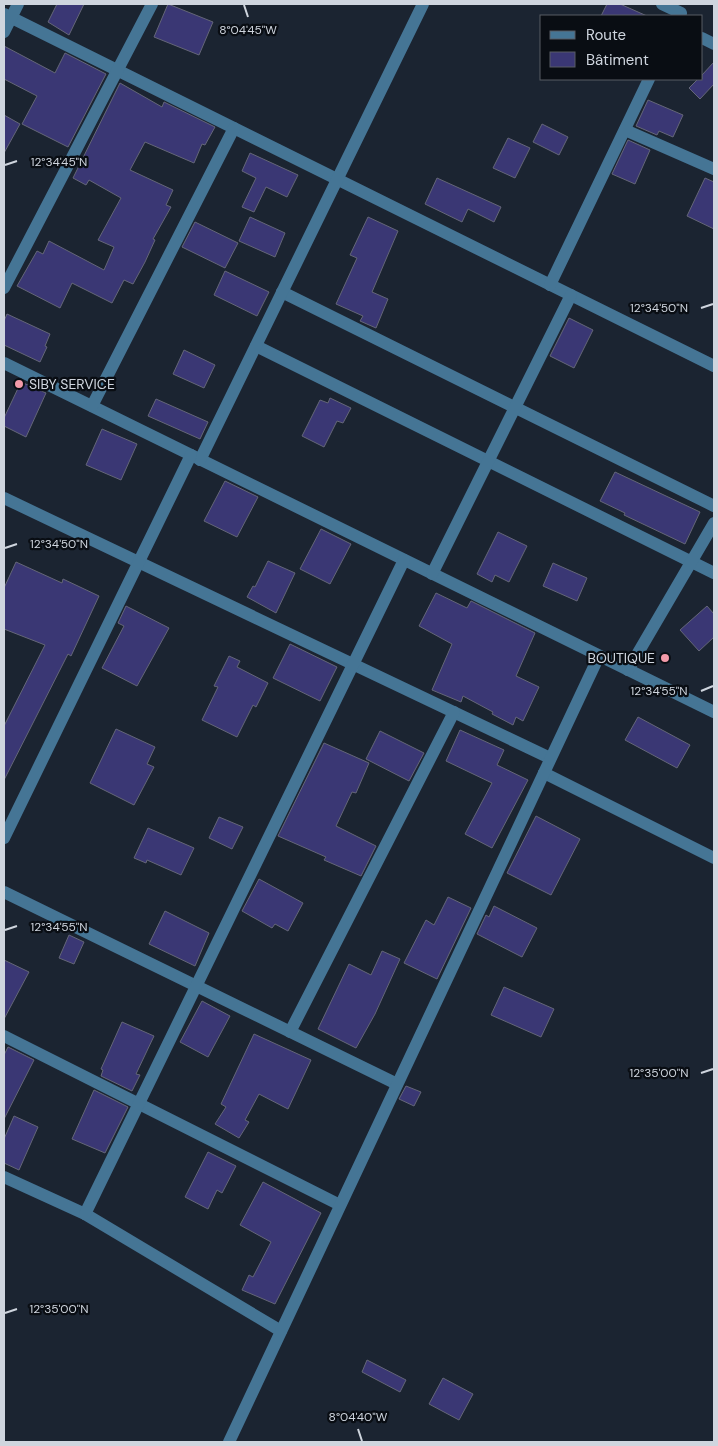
<svg xmlns="http://www.w3.org/2000/svg" width="718" height="1446" font-family="'DM Sans',sans-serif">
  <style>
    .building { fill: #3a3774; stroke: #646678 }
    .lines { fill: none; stroke-linecap: round; stroke-linejoin: round }
    .minor { stroke: #457595; stroke-width: 12 }
    .ticks { fill: none; stroke: #cfd5de; stroke-width: 2 }
    .poi-dot { fill: #f39aa9; stroke: #090d13; stroke-width: 2 }
    .labels { text-anchor: middle; stroke-width: 4.5; stroke-linejoin: round; paint-order: stroke }
    .poi-label { font-size: 14px; fill: #cfd5de; stroke: #090d13; text-anchor: start }
    .ticks-label { font-size: 12px; text-anchor: middle; fill: #cfd5de; stroke: #090d13; stroke-width: 4.5; stroke-linejoin: round; paint-order: stroke }
  </style>
  <rect width="100%" height="100%" fill="#1b2431"/>
  <g class="building">
    <polygon points="57,4 84,4 69,35 48,22"/>
    <polygon points="168,4 213,22 199,55 154,37"/>
    <polygon points="607,4 620,4 647,16 601,16"/>
    <polygon points="4,46 55,73 65,53 106,74 68,147 22,124 37,96 4,79"/>
    <polygon points="714,62 714,84 700,99 689,88 698,79 702,79 702,75"/>
    <polygon points="120,83 162,107 164,102 215,127 205,145 202,144 194,163 145,142 130,170 173,190 166,205 171,207 153,239 155,240 145,262 133,284 124,280 112,303 72,283 60,308 17,286 37,251 43,254 49,241 104,270 114,247 98,240 121,198 89,180 86,185 73,178"/>
    <polygon points="648,100 683,115 673,137 659,131 657,135 636,126"/>
    <polygon points="4,115 20,124 4,153"/>
    <polygon points="542,124 568,137 559,155 533,142"/>
    <polygon points="508,138 530,148 515,178 493,168"/>
    <polygon points="628,140 650,150 635,184 612,174"/>
    <polygon points="250,153 298,175 287,197 266,187 254,212 242,207 256,178 242,171"/>
    <polygon points="437,178 501,207 494,222 468,209 462,222 425,204"/>
    <polygon points="705,178 714,182 714,229 687,216"/>
    <polygon points="250,217 285,233 275,257 239,241"/>
    <polygon points="368,217 398,231 372,292 388,299 376,328 360,321 363,316 336,304 357,258 350,255"/>
    <polygon points="195,222 238,243 225,268 182,247"/>
    <polygon points="225,271 269,292 257,316 214,295"/>
    <polygon points="7,314 50,334 45,346 47,347 40,362 4,345 4,321"/>
    <polygon points="569,318 593,330 574,368 550,356"/>
    <polygon points="184,350 215,365 204,388 173,374"/>
    <polygon points="21,382 46,393 26,437 4,426 4,418"/>
    <polygon points="330,398 351,408 343,423 337,421 324,447 302,436 320,400 328,403"/>
    <polygon points="156,399 208,422 200,439 148,416"/>
    <polygon points="102,429 137,444 121,480 86,465"/>
    <polygon points="615,472 700,512 685,544 624,515 625,513 600,501"/>
    <polygon points="225,481 258,497 237,537 204,521"/>
    <polygon points="321,529 351,544 330,584 300,569"/>
    <polygon points="498,532 527,546 509,582 495,575 492,582 477,574"/>
    <polygon points="268,561 295,573 276,613 247,597 253,586 255,587"/>
    <polygon points="16,562 62,583 63,579 99,596 71,656 68,654 4,780 4,726 45,645 4,629 4,588"/>
    <polygon points="553,563 587,578 577,601 543,586"/>
    <polygon points="436,593 467,608 471,601 535,633 516,676 539,687 523,721 516,717 513,725 492,714 493,712 463,696 461,702 432,690 452,644 419,626"/>
    <polygon points="126,606 169,628 137,686 102,668 124,626 118,623"/>
    <polygon points="707,606 714,614 714,637 699,651 680,630"/>
    <polygon points="290,644 337,667 320,701 273,678"/>
    <polygon points="229,656 240,661 237,667 268,683 256,707 253,705 237,737 202,720 218,687 214,686"/>
    <polygon points="638,717 690,745 677,768 625,740"/>
    <polygon points="116,729 155,747 147,764 154,767 134,805 90,783"/>
    <polygon points="460,730 504,750 497,765 528,780 492,848 465,834 492,783 446,761"/>
    <polygon points="380,731 424,753 409,781 366,759"/>
    <polygon points="324,743 369,763 356,793 352,792 336,826 376,846 361,876 324,860 326,857 278,836"/>
    <polygon points="536,816 580,839 551,895 507,873"/>
    <polygon points="219,817 243,827 232,849 209,838"/>
    <polygon points="148,828 194,848 181,875 147,860 146,863 134,858"/>
    <polygon points="259,879 303,903 288,931 275,924 272,928 242,911"/>
    <polygon points="448,897 471,908 437,979 404,963 426,920 434,925"/>
    <polygon points="494,906 537,928 522,957 477,934 486,915 489,917"/>
    <polygon points="165,911 209,933 195,966 149,944"/>
    <polygon points="69,935 84,942 74,964 59,958"/>
    <polygon points="382,951 400,959 375,1014 356,1048 318,1029 349,964 371,975"/>
    <polygon points="4,960 29,972 4,1019"/>
    <polygon points="504,987 554,1009 541,1037 491,1015"/>
    <polygon points="202,1001 230,1016 208,1057 180,1042"/>
    <polygon points="122,1022 154,1036 136,1074 140,1075 132,1091 101,1076 103,1070 101,1069"/>
    <polygon points="254,1034 311,1060 288,1109 259,1094 245,1120 249,1122 239,1138 215,1124 226,1107 221,1104"/>
    <polygon points="8,1047 34,1060 4,1119 4,1055"/>
    <polygon points="406,1086 421,1092 414,1106 399,1099"/>
    <polygon points="94,1090 128,1107 105,1153 72,1139"/>
    <polygon points="14,1116 38,1127 19,1170 4,1163 4,1139"/>
    <polygon points="208,1152 236,1166 222,1193 217,1190 208,1209 185,1197"/>
    <polygon points="263,1182 321,1213 275,1304 242,1290 249,1275 253,1277 271,1242 240,1225"/>
    <polygon points="367,1360 406,1380 400,1392 362,1372"/>
    <polygon points="443,1378 473,1394 459,1420 429,1404"/>
  </g>
  <g class="lines">
    <g class="minor">
      <polyline points="662,4 681,13 680,16"/>
      <polyline points="4,14 714,366"/>
      <polyline points="4,32 18,4"/>
      <polyline points="702,38 714,44"/>
      <polyline points="625,130 714,169"/>
      <polyline points="550,285 649,79"/>
      <polyline points="4,288 152,4"/>
      <polyline points="282,292 714,506"/>
      <polyline points="256,346 714,573"/>
      <polyline points="4,363 714,712"/>
      <polyline points="92,406 234,128"/>
      <polyline points="200,460 423,4"/>
      <polyline points="4,498 550,758"/>
      <polyline points="432,574 571,295"/>
      <polyline points="628,670 714,523"/>
      <polyline points="544,773 714,858"/>
      <polyline points="4,838 191,455"/>
      <polyline points="4,892 397,1084"/>
      <polyline points="290,1032 454,712"/>
      <polyline points="4,1036 340,1205"/>
      <polyline points="4,1177 85,1214 281,1331"/>
      <polyline points="85,1214 404,560"/>
      <polyline points="229,1442 599,656"/>
    </g>
  </g>
  <path class="ticks" d="M244,5L248,17M5,165L17,161M701,308L713,304M5,548L17,544M701,691L713,686M5,930L17,926M701,1073L713,1069M5,1313L17,1309M358,1429L362,1441"/>
  <g class="poi-dot">
    <circle cx="19" cy="384" r="5"/>
    <circle cx="665" cy="658" r="5"/>
  </g>
  <g class="labels">
    <g class="poi-label">
      <text x="29" y="389">SIBY SERVICE</text>
      <text x="655" y="663" text-anchor="end">BOUTIQUE</text>
    </g>
  </g>
  <g class="ticks-label">
    <text x="248" y="34">8°04'45"W</text>
    <text x="59" y="166">12°34'45"N</text>
    <text x="659" y="312">12°34'50"N</text>
    <text x="59" y="548">12°34'50"N</text>
    <text x="659" y="695">12°34'55"N</text>
    <text x="59" y="931">12°34'55"N</text>
    <text x="659" y="1077">12°35'00"N</text>
    <text x="59" y="1313">12°35'00"N</text>
    <text x="358" y="1421">8°04'40"W</text>
  </g>
  <rect width="718" height="1446" fill="none" stroke="#cfd5de" stroke-width="10"/>
  <rect x="540" y="15" width="162" height="65" fill="#090d13" stroke="#585d64"/>
  <rect x="550" y="31" width="25" height="8" fill="#457595" stroke="#585d64"/>
  <text x="586" y="40" font-size="15" fill="#cfd5de">Route</text>
  <rect x="550" y="52" width="25" height="15" fill="#3a3774" stroke="#585d64"/>
  <text x="586" y="65" font-size="15" fill="#cfd5de">Bâtiment</text>
</svg>
